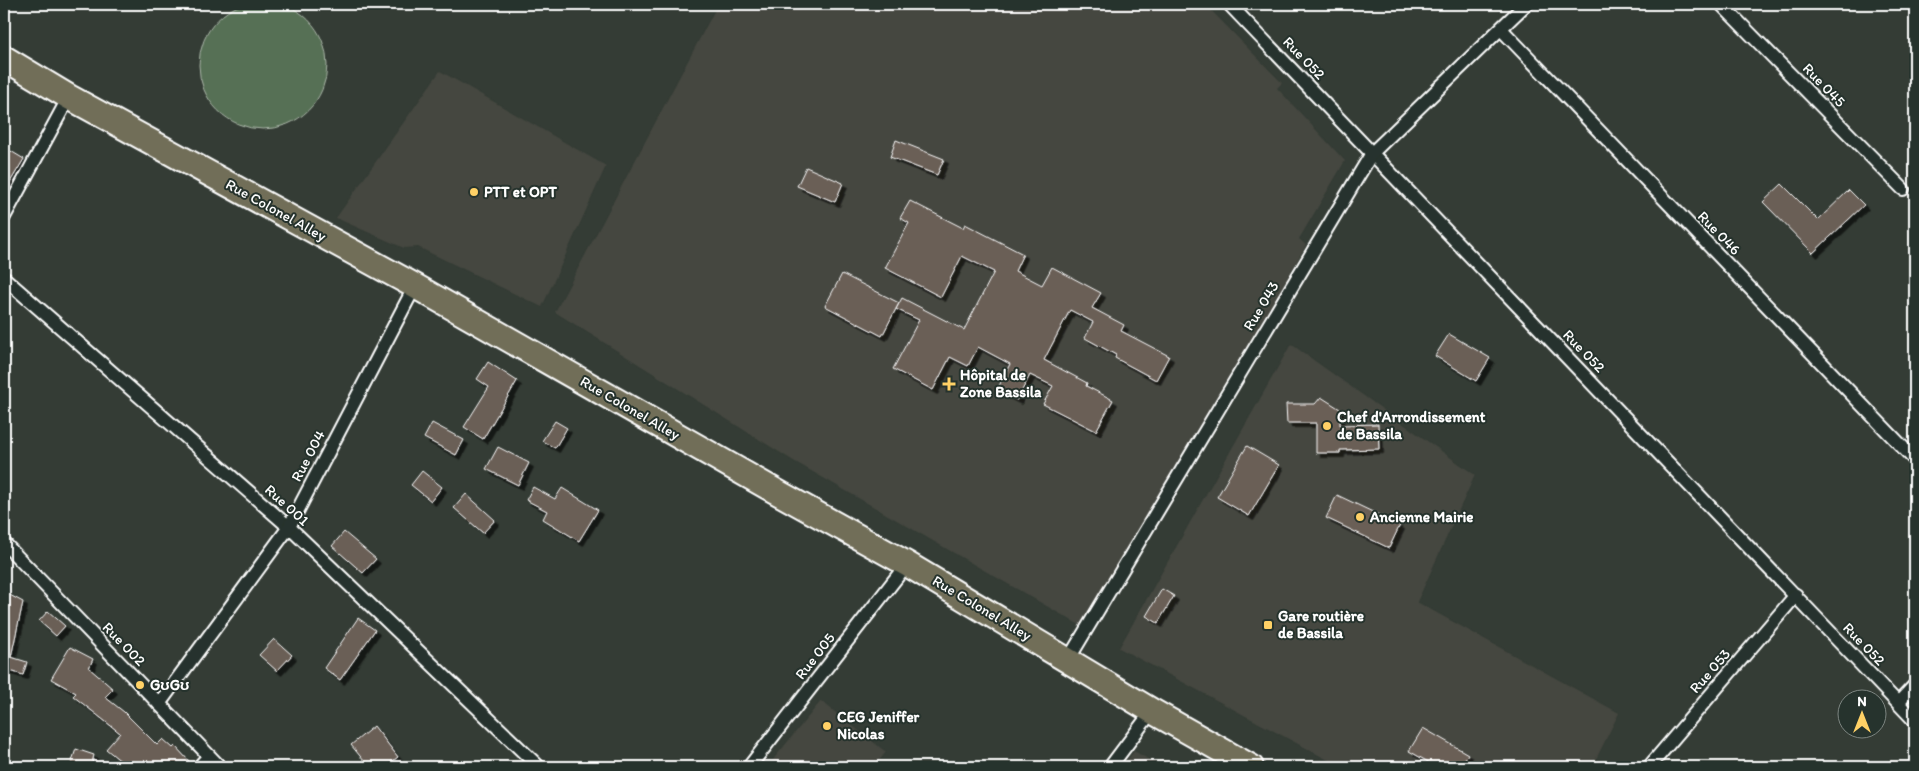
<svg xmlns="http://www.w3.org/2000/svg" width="1919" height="771" font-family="Itim,sans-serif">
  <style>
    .built { fill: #44463f }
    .green { fill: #576f54; stroke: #abb7aa }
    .building { fill: #6a5e57; stroke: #fff; filter: url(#shadow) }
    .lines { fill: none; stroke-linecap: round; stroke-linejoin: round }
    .street-casing { stroke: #fff; stroke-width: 16 }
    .highway-casing { stroke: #fff; stroke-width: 28 }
    .street { stroke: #26332d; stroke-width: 12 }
    .highway { stroke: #716e59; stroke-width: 24 }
    .poi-dot { fill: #ffd166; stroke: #26332d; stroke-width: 2 }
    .labels { text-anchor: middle; stroke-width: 4; stroke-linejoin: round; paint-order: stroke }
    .street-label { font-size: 15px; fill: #fff; stroke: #26332d }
    .poi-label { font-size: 15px; font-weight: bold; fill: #fff; stroke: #26332d; text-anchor: start }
  </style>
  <defs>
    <filter id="shadow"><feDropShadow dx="4.5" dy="4.5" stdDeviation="0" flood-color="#0009"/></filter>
  </defs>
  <rect width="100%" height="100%" fill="#343c35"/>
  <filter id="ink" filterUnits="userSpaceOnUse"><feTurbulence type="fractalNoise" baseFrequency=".02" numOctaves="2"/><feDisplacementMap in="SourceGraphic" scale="10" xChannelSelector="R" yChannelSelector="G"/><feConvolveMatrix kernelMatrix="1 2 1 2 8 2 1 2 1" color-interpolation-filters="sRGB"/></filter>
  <g filter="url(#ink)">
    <g class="built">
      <polygon points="718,4 1205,4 1282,83 1277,88 1345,161 1299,239 1306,245 1187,456 1083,627 792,460 555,312"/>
      <polygon points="440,71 606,166 542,307 418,247 404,248 336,218"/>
      <polygon points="1291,344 1475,475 1417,602 1619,713 1592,767 1341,767 1119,648"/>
      <polygon points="821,701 886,752 874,767 767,767"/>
      <polygon points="1134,751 1162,767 1122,767"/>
    </g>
    <circle class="green" cx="263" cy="65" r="64"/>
    <g class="building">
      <polygon points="896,140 944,159 937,175 890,157"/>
      <polygon points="4,147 24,159 4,192"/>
      <polygon points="806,167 843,183 835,202 797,186"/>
      <polygon points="1782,184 1818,220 1849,190 1864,205 1813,253 1763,202"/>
      <polygon points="910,201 963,228 965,224 1023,254 1015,271 1042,285 1052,267 1101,293 1092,308 1124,325 1121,331 1169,356 1156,380 1115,358 1116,355 1085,338 1093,322 1070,310 1044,360 1087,383 1086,386 1113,400 1096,431 1043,404 1053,386 1030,375 1017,400 997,390 1010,364 978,347 968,366 950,357 933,390 893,369 919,320 896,309 902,298 964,330 994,272 962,256 941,297 885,268 909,223 900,218"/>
      <polygon points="842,274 899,303 882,336 825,306"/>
      <polygon points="1449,334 1490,358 1476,381 1435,356"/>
      <polygon points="488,362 517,381 483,439 464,427 489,387 477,379"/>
      <polygon points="1321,397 1340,409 1340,425 1378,424 1379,449 1340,450 1340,453 1316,453 1316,423 1287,423 1286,404 1315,404"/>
      <polygon points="555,421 567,428 555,448 542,441"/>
      <polygon points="432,423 464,440 456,455 424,438"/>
      <polygon points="1247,446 1279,465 1249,516 1217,497"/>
      <polygon points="498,447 529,463 518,485 486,469"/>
      <polygon points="422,471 442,487 431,501 411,485"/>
      <polygon points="533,487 555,499 562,488 598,510 579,541 543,519 547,511 526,500"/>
      <polygon points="466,494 495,520 483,533 454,508"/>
      <polygon points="1337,495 1400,525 1389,548 1326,518"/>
      <polygon points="344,532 376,559 363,573 332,546"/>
      <polygon points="1162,589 1174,596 1158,623 1146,616"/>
      <polygon points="4,592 23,602 11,657 27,662 23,675 4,669"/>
      <polygon points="48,611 65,626 56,636 39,621"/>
      <polygon points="358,618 375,630 340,680 324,668"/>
      <polygon points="274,639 292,655 277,671 259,655"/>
      <polygon points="70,647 93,659 89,668 113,689 105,697 124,712 157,745 163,739 173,748 175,746 189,761 181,767 128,767 106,749 120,733 73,696 76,693 51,679"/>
      <polygon points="374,726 398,757 385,767 369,767 351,745"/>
      <polygon points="1423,728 1468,754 1460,767 1437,767 1409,751"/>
      <polygon points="76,749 94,755 91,767 70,767"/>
    </g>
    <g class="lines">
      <g class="street-casing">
        <g id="street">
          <polyline points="1229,4 1915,721"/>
          <polyline points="1721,4 1903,189"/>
          <polyline points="1501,29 1915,460"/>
          <polyline points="4,217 69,97"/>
          <polyline points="4,278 289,527 539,767"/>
          <polyline points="4,543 220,767"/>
          <polyline points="1068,660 1372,153 1526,4"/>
          <polyline points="1898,703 1915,685"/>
          <polyline points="159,704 289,527 415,286"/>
          <polyline points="199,767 209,756"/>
          <polyline points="749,767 907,564"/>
          <polyline points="1110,767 1152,711"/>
          <polyline points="1649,767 1796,595"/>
        </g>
      </g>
      <g class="highway-casing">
        <polyline id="highway" points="4,58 69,97 415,286 768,487 907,564 1152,711 1251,767"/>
      </g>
      <use href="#street" class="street"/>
      <use href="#highway" class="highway"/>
    </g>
  </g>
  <g class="poi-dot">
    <circle cx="474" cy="192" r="5"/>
    <path d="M946.5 376.5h5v5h5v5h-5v5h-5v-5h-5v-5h5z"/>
    <circle cx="1327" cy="426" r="5"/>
    <circle cx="1360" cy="517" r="5"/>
    <rect x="1263" y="620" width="10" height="10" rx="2.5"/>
    <circle cx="140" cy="685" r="5"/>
    <circle cx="827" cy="726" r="5"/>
  </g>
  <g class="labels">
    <g class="street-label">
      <text transform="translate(1304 58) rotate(46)" y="5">Rue 052</text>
      <text transform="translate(1824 85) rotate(46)" y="5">Rue 045</text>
      <text transform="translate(276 210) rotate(29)" y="5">Rue Colonel Alley</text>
      <text transform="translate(1719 233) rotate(46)" y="5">Rue 046</text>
      <text transform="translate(1261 306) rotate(-59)" y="5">Rue 043</text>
      <text transform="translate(1584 351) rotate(46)" y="5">Rue 052</text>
      <text transform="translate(630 408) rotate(30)" y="5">Rue Colonel Alley</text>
      <text transform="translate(308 456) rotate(-62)" y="5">Rue 004</text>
      <text transform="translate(287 505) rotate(42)" y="5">Rue 001</text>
      <text transform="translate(982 608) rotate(31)" y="5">Rue Colonel Alley</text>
      <text transform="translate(124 644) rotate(46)" y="5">Rue 002</text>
      <text transform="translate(1864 644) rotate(46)" y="5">Rue 052</text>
      <text transform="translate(815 656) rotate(-52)" y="5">Rue 005</text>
      <text transform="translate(1710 671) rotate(-49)" y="5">Rue 053</text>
    </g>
    <g class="poi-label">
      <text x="484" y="197">PTT et OPT</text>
      <text x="960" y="380">Hôpital de<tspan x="960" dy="17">Zone Bassila</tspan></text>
      <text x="1337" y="422">Chef d'Arrondissement<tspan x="1337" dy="17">de Bassila</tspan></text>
      <text x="1370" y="522">Ancienne Mairie</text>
      <text x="1278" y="621">Gare routière<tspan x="1278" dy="17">de Bassila</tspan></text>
      <text x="150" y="690">GʊGʊ</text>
      <text x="837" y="722">CEG Jeniffer<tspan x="837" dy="17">Nicolas</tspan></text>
    </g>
  </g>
  <rect width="1919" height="771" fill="none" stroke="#26332d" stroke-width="20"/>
  <rect x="10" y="10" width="1899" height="751" fill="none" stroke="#fff" stroke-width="2" filter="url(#ink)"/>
  <g transform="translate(1862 714)"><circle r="24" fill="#26332d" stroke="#7d8581"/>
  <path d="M0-4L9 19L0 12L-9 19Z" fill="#ffd166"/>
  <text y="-8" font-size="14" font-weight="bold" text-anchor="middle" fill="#ffffff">N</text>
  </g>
</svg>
